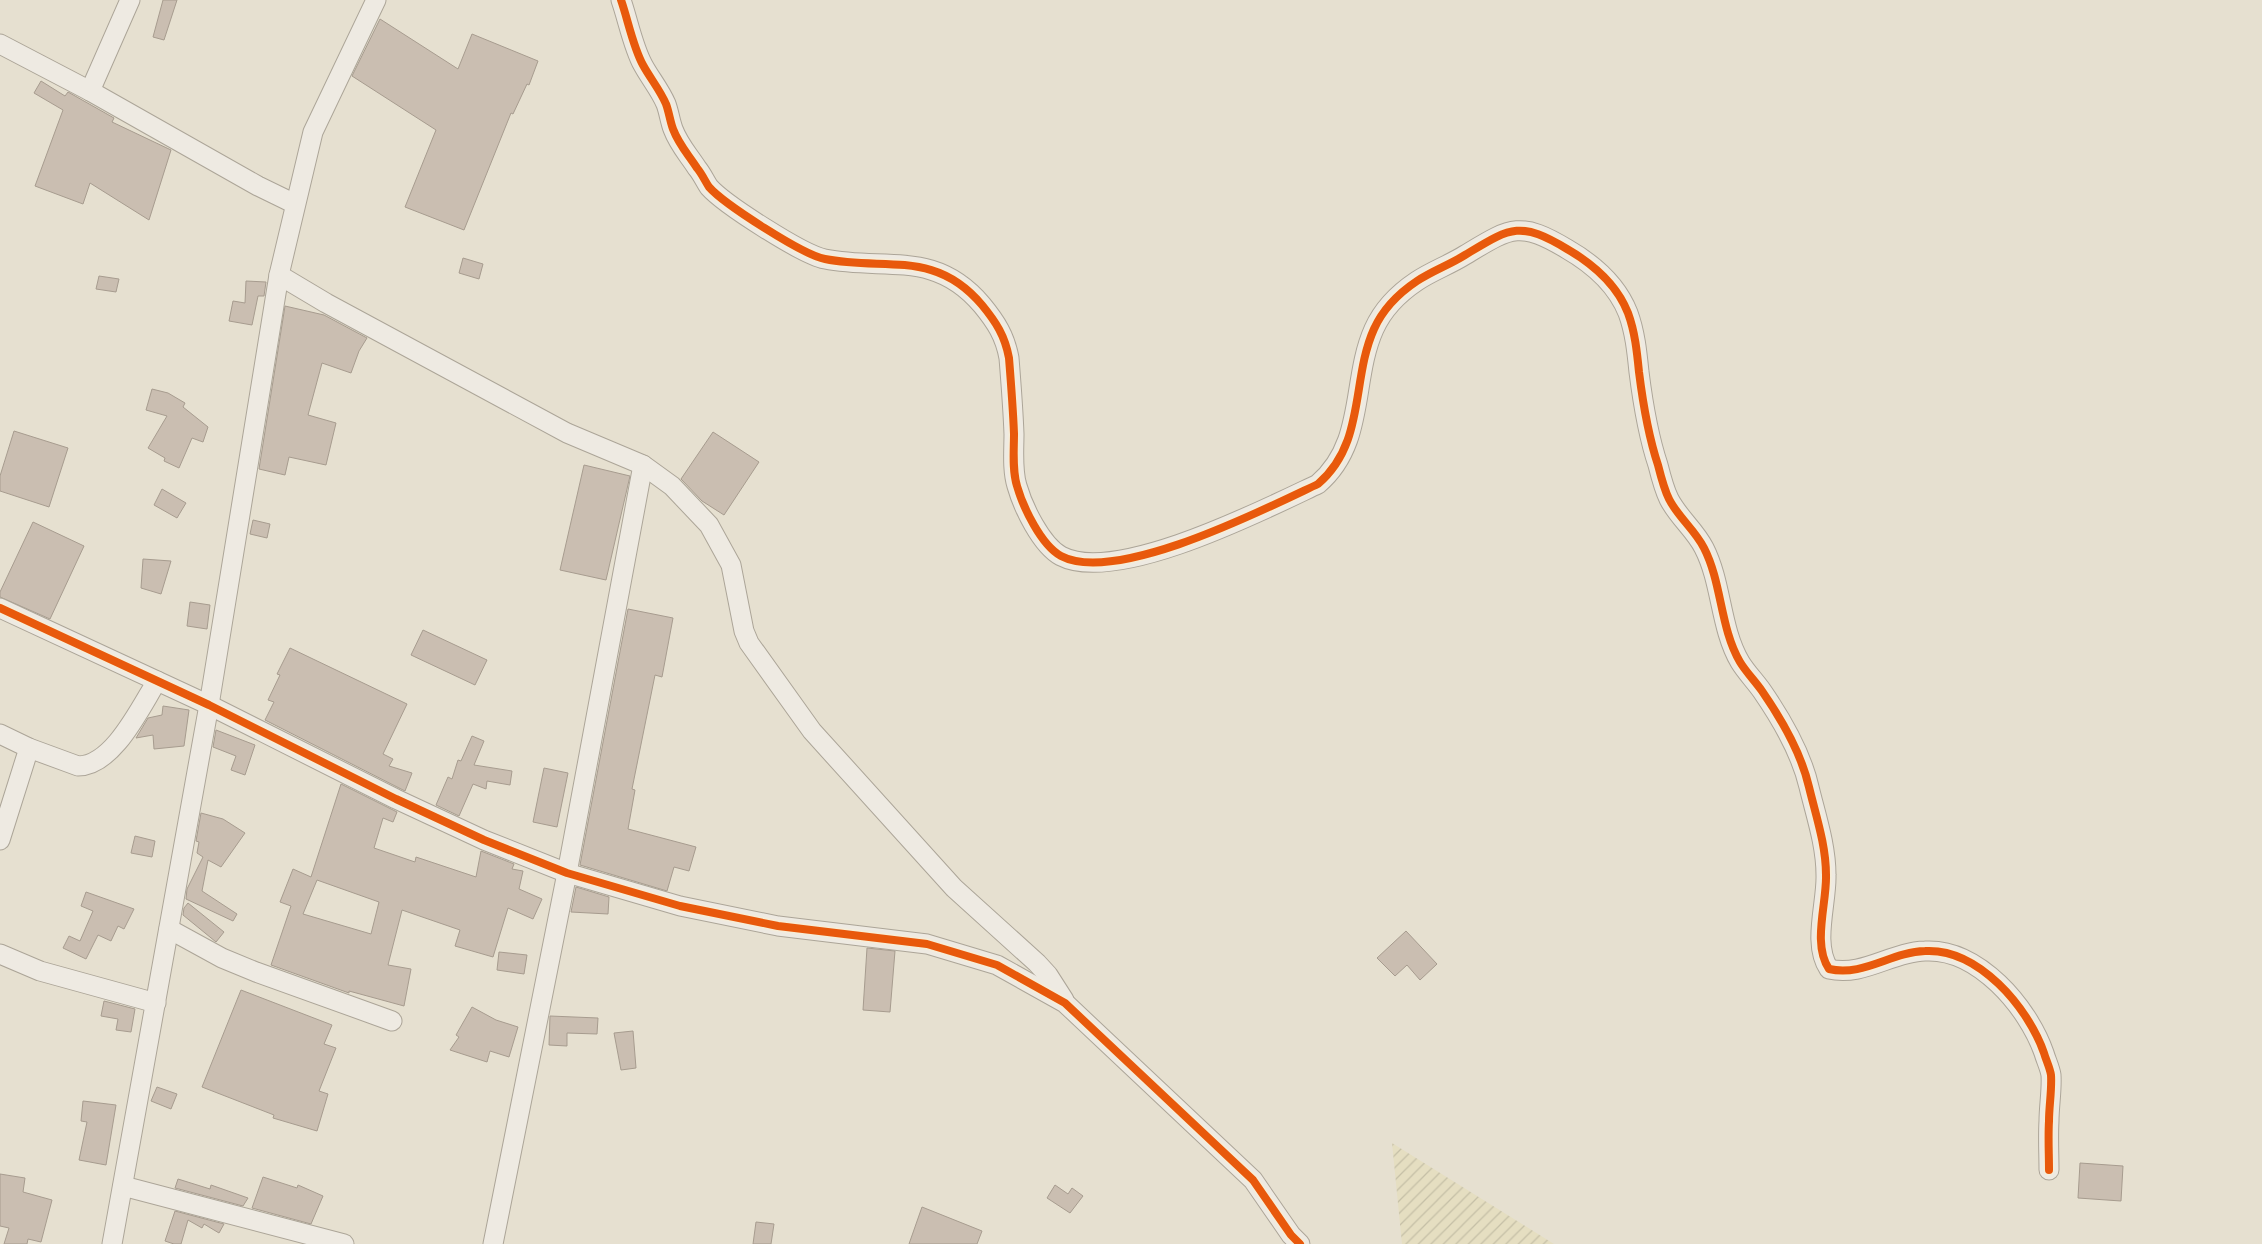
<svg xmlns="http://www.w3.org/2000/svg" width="2262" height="1244" font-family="Spectral,serif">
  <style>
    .farmland { fill: url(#farmland-furrows) }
    .building { fill: #cabeb1; stroke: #a79c8f; fill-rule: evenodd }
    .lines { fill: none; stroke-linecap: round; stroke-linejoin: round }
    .minor-casing { stroke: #aca598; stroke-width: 21 }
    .minor { stroke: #eeeae2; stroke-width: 19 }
    .cycleway-casing { stroke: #f6edd7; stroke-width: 11 }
    .cycleway { stroke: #e8590c; stroke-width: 8 }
  </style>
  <defs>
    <pattern id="farmland-furrows" width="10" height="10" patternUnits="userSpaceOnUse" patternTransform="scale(1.25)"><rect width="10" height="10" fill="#e5dec1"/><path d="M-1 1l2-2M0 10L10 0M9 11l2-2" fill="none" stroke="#c5bfa6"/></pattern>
  </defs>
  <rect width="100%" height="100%" fill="#e6e0d0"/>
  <polygon class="farmland" points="1392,1143 1554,1244 1402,1244"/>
  <g class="building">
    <polygon points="163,0 177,0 164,40 153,37"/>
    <polygon points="380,19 458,69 472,34 538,61 529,85 527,84 513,114 511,113 464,230 405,207 436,130 352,76"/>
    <polygon points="41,81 65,96 68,92 114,118 112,122 171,150 149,220 90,183 83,204 35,186 63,110 34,93"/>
    <polygon points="463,258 483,264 479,279 459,273"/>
    <polygon points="99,276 119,279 116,292 96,289"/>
    <polygon points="246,281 266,282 264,296 258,296 252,325 229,321 233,301 245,303"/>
    <polygon points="285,306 324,315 367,338 359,351 351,373 322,363 308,415 336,423 326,465 289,457 285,475 259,469"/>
    <polygon points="152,389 168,393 185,403 183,407 208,427 203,442 192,438 179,468 164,461 165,458 148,448 167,416 146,410"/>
    <polygon points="14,431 68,448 49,507 0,491 0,476"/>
    <polygon points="713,432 759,462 724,515 702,501 681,479"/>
    <polygon points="584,465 630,476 606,580 560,570"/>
    <polygon points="162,489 186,503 177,518 154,505"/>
    <polygon points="253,520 270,524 267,538 250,534"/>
    <polygon points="33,522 84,546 50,619 0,597 0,592"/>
    <polygon points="143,559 171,561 161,594 141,588"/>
    <polygon points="190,602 210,605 207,629 187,626"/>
    <polygon points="628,609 673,618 662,677 655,675 632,789 635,790 628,829 696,847 689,871 674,867 667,891 580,865"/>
    <polygon points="423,630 487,660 475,685 411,655"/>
    <polygon points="290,648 407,704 383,754 393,759 389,766 412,773 405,791 265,720 274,702 268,700 280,675 277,674"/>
    <polygon points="163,706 189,710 184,746 154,749 153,735 136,738 148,718 162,715"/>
    <polygon points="216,730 255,745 245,775 231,770 236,756 213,747"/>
    <polygon points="472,736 484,741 474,765 512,771 510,785 487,781 486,789 473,784 459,816 436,805 448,777 452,779 458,760 461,761"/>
    <polygon points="544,768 568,773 557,827 533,822"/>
    <path d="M341,784L397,812L393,822L383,818L374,848L415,862L416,857L476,877L481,851L514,864L512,869L523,871L519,889L542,899L533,919L508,908L493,957L455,946L460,930L402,910L388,965L411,969L404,1006L349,991V993L271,965L291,906L280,902L293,869L311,877ZM317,880L379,902L371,934L303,914Z"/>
    <polygon points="201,813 223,819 245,833 221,867 208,860 202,891 237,914 233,921 186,899 187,889 203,857 197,853 199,842 196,841"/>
    <polygon points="135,836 155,841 152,857 131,853"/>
    <polygon points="576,887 609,897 608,914 571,912"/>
    <polygon points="86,892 134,909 124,929 118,926 111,941 98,935 86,959 63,948 69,936 80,941 93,911 81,906"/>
    <polygon points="188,903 224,932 216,942 183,915 184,908"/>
    <polygon points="1406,931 1437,964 1420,980 1407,965 1395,976 1377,958"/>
    <polygon points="867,948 895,951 890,1012 863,1010"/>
    <polygon points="499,952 527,955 524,974 497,970"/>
    <polygon points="241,990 332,1025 324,1044 336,1048 319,1091 328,1094 317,1131 273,1118 274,1115 202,1087"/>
    <polygon points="104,1001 135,1009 131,1032 116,1030 118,1019 101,1016"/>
    <polygon points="472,1007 496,1020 518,1027 509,1057 490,1051 487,1062 450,1050 459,1037 456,1035"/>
    <polygon points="550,1016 598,1018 597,1034 567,1033 567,1046 549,1045"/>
    <polygon points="633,1031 636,1068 621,1070 614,1033"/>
    <polygon points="157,1087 177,1094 171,1109 151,1101"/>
    <polygon points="83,1101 116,1105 106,1165 79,1160 87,1122 81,1121"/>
    <polygon points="2080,1163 2123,1166 2121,1201 2078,1198"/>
    <polygon points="0,1174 25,1178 23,1192 52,1200 41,1242 28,1239 27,1244 4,1244 9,1228 0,1226"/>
    <polygon points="263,1177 297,1188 298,1185 323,1196 311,1224 252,1208"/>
    <polygon points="178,1179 210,1189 211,1185 248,1198 243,1206 175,1188"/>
    <polygon points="1055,1185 1068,1194 1072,1188 1083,1196 1070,1213 1047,1198"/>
    <polygon points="922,1207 982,1231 977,1244 909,1244"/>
    <polygon points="175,1211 224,1224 219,1233 204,1224 202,1228 188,1220 181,1244 174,1244 165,1241"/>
    <polygon points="756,1222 774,1224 771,1244 753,1244"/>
  </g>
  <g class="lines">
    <g class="minor-casing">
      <g id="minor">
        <path d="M621,0C628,20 633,47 643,65C650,78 660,90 666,104C669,112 670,121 673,129C679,145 688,154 697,168C702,174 705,181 709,187C724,204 803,255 825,259C885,271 935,249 982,305C996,322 1005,336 1009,358C1011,383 1013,408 1014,434C1014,450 1012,470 1017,486C1023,507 1041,545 1061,556C1116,585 1265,509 1318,484C1366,443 1351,380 1374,329C1383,309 1399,293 1417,281C1432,271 1449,265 1465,255C1510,228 1519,220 1567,249C1593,264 1617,285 1628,313C1635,332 1637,352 1639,372C1643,404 1648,435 1658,465C1661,477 1664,489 1669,499C1678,517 1695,530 1704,548C1722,583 1720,628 1740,662C1746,672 1755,681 1762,691C1782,720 1801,752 1809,787C1816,816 1826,845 1826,875C1827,903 1812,944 1829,969C1863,977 1891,952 1925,951C1978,948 2028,1007 2044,1053C2046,1060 2050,1068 2051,1075C2052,1090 2049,1106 2049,1121C2048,1137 2049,1154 2049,1170"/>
        <polyline points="0,44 90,91 258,186 295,204"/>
        <polyline points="90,91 130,0"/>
        <polyline points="279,275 326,303 567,433 643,465 672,486 709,525 731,565 744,631 749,643 812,731 954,888 1037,963 1048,975 1064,1000"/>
        <polyline points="0,608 209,705 396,799 484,840 567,873 680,906 778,926 927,944 997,965 1065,1003 1253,1180 1291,1235 1300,1244"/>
        <path d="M0,734L29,748L78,766C113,766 140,708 157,681"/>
        <polyline points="0,840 29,748"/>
        <polyline points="169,929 222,958 256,972 392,1021"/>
        <polyline points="0,954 40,971 156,1003"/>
        <polyline points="123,1186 344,1244"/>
        <polyline points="112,1244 209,705 279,275 313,132 376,0"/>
        <polyline points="493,1244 567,873 643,465"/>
      </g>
    </g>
    <use href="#minor" class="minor"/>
    <g class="cycleway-casing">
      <g id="cycleway">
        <path d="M621,0C628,20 633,47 643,65C650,78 660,90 666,104C669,112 670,121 673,129C679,145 688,154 697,168C702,174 705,181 709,187C724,204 803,255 825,259C885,271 935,249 982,305C996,322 1005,336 1009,358C1011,383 1013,408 1014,434C1014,450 1012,470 1017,486C1023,507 1041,545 1061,556C1116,585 1265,509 1318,484C1366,443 1351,380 1374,329C1383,309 1399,293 1417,281C1432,271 1449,265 1465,255C1510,228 1519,220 1567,249C1593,264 1617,285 1628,313C1635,332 1637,352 1639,372C1643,404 1648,435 1658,465C1661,477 1664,489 1669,499C1678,517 1695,530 1704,548C1722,583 1720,628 1740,662C1746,672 1755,681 1762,691C1782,720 1801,752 1809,787C1816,816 1826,845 1826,875C1827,903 1812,944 1829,969C1863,977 1891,952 1925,951C1978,948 2028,1007 2044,1053C2046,1060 2050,1068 2051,1075C2052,1090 2049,1106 2049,1121C2048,1137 2049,1154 2049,1170"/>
        <polyline points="0,608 209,705 396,799 484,840 567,873 680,906 778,926 927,944 997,965 1065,1003 1253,1180 1291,1235 1300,1244"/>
      </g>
    </g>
    <use href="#cycleway" class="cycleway"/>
  </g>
</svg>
